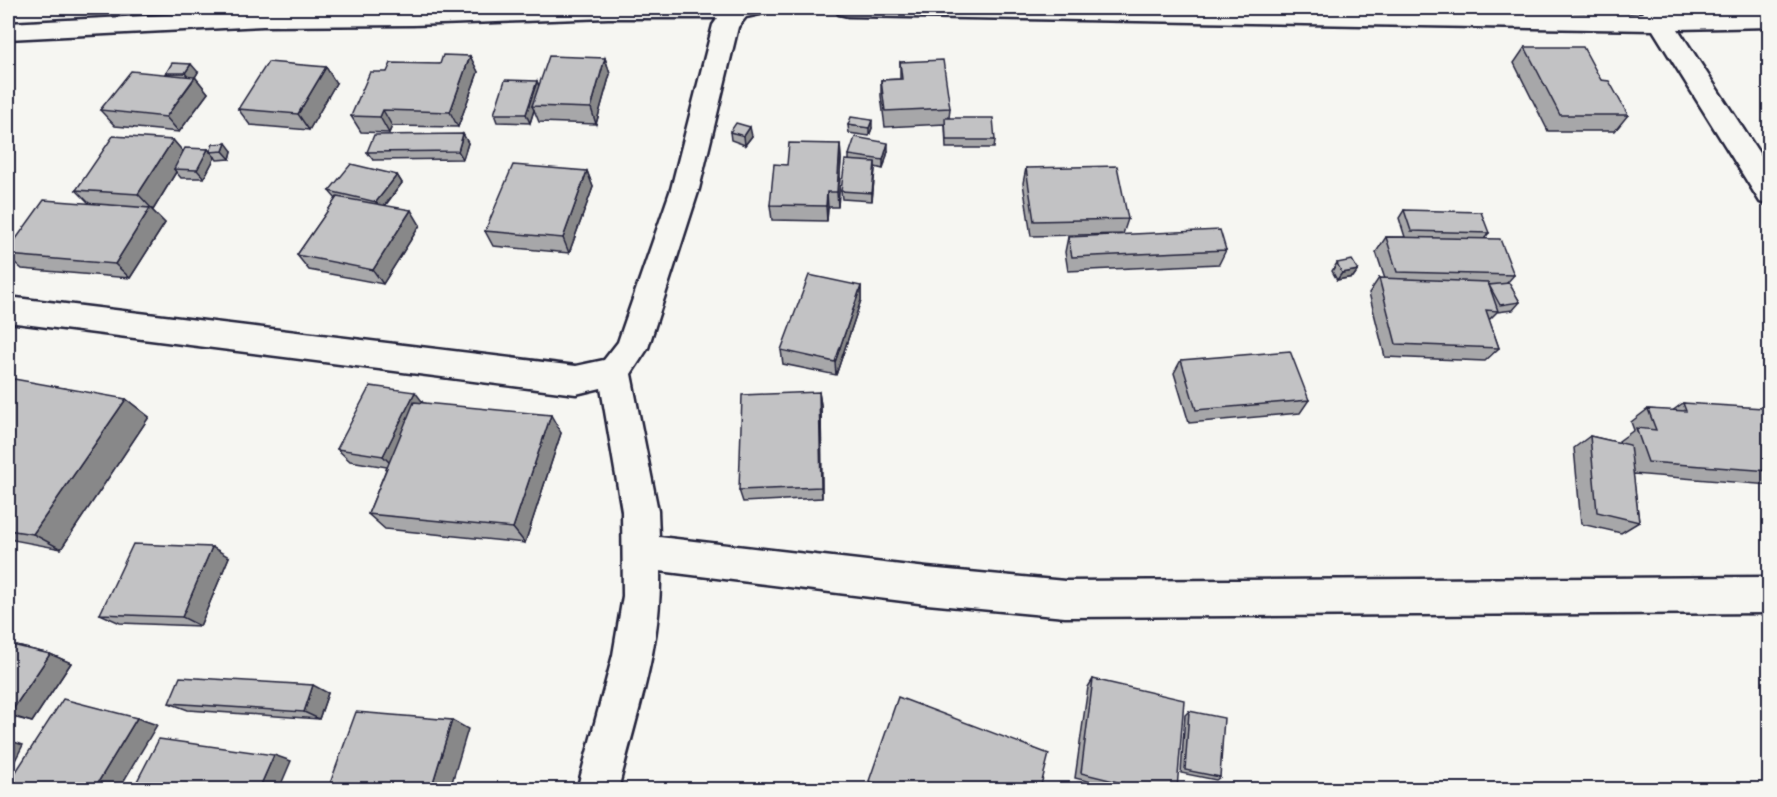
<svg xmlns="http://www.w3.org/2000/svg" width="1777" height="797" font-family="'Gochi Hand',sans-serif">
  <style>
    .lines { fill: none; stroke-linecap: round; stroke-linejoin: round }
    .minor-casing { stroke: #22223b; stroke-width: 5 }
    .minor { fill: #f6f6f2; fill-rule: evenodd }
    .wall { fill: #a7a7a9; stroke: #22223b; stroke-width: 1.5 }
    .shaded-wall { fill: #888889; stroke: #22223b; stroke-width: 1.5 }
    .building { fill: #c2c2c4; stroke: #22223b; stroke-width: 1.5 }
  </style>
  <rect width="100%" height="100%" fill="#f6f6f2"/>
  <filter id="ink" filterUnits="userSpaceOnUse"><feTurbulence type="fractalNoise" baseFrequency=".0167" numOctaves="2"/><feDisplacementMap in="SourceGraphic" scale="12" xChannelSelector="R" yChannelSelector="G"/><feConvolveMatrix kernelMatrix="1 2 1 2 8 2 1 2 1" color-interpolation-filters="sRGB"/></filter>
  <g filter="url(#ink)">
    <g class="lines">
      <g class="minor-casing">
        <g id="minor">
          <path d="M448,8H764L760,14L746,17L738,27L699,189L648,348L631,374L658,511L659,537L927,568L1065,581L1770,577V613L1065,617L927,604L660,571C662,644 635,719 618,790H577L613,655L623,596L622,511L601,388L576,394L8,322V297L576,366L604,360L618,342L671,189L713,25L718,18H608L413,25L263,26L8,39V23L263,10Z"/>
          <polygon points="835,8 1279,8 1628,14 1643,13 1640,8 1664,8 1668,13 1770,11 1770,27 1678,29 1770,170 1770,205 1760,202 1653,30 848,16 839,14"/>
        </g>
      </g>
      <use href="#minor" class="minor"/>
    </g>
    <g class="wall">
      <polygon points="1525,47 1601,80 1628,115 1615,131 1548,131 1514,63"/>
      <polygon points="470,56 478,72 458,127 392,126 389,133 361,132 351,116 387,72 440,64"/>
      <polygon points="605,58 610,74 596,124 539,122 534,110 530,123 497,122 494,114 537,81 539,87"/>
      <polygon points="900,62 950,108 949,118 995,140 994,148 946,148 945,124 885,127 881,96 881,80 900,79"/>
      <polygon points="198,72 195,77 208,93 179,132 115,126 100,110 167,74 166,73"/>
      <polygon points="336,83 309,130 250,125 238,109"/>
      <polygon points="848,125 872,128 869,136 849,133"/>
      <polygon points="730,132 752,136 745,145 731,140"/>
      <polygon points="463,134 468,143 463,159 373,160 367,152"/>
      <polygon points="173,140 183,152 208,149 210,151 232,151 230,159 217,160 215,157 204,178 181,178 176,172 153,210 151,209 165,223 130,278 22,269 8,257 8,250 90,204 76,190"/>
      <polygon points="840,144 841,159 838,207 828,207 827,221 772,220 770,205 787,165"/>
      <polygon points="888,151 883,169 875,167 872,201 842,199 841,191 849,161 849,155"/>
      <polygon points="1026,168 1128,219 1123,234 1031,236 1023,183"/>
      <polygon points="587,171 593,187 569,253 493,246 485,231"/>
      <polygon points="397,175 402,183 385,206 420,225 383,284 309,270 297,255 336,199 329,191"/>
      <polygon points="1404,210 1489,233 1484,239 1514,275 1507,283 1520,302 1513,310 1497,312 1489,320 1499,348 1485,361 1385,357 1369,293 1379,278 1385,279 1376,252 1386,237 1405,237 1399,218"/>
      <polygon points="1068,237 1226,250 1219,264 1068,271 1065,252"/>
      <polygon points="1337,263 1358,270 1353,277 1337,280 1332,271"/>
      <polygon points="861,286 861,300 836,375 783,364 781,350"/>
      <polygon points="1181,360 1309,400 1300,413 1189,423 1174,373"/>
      <polygon points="8,387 126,399 149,417 61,549 8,539"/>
      <polygon points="819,392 821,405 822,498 743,502 739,490"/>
      <polygon points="424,403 561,433 525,543 385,529 368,514 387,467 350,461 337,449"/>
      <polygon points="1683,403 1770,424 1770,485 1633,474 1639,522 1621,533 1581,524 1574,448 1590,436 1620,443 1619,441 1634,430 1631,422 1648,409 1672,411"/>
      <polygon points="229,557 200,626 120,623 100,614"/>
      <polygon points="8,644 50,654 71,663 32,722 8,716"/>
      <polygon points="1093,679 1177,789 1119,789 1075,778 1088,687"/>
      <polygon points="328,693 319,719 188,710 169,703"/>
      <polygon points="1189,711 1220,777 1216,780 1181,773 1185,715"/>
      <polygon points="869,781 1040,789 870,789"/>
    </g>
    <g class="shaded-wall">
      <polygon points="470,56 478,72 458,127 450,112"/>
      <polygon points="605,58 610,74 596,124 591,108"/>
      <polygon points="191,64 198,72 194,79 195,77 208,93 179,132 166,117 192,82 185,73"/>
      <polygon points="326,67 336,83 309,130 298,114"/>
      <polygon points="537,81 540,89 532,106 534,110 530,123 526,114"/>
      <polygon points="383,110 392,126 389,133 380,117"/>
      <polygon points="872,120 872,128 869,136 869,128"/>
      <polygon points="750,127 752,136 745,145 744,136"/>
      <polygon points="463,134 468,143 463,159 458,151"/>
      <polygon points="173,140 186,155 174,169 176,172 153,210 138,194"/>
      <polygon points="8,143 15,150 8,164"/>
      <polygon points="226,143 232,151 230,159 223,151"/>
      <polygon points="888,143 888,151 883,169 883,160"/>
      <polygon points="840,144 841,159 838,207 837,192"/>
      <polygon points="208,149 215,157 204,178 197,170"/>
      <polygon points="875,162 875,170 872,201 872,193"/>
      <polygon points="587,171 593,187 569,253 563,238"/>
      <polygon points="397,175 402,183 381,210 376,202"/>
      <polygon points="827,192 828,207 827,221 826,206"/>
      <polygon points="150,208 165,223 130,278 115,264"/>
      <polygon points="411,210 420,225 383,284 373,270"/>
      <polygon points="1358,270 1353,277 1337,280 1342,273"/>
      <polygon points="861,286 861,300 836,375 835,362"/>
      <polygon points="415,392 425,405 395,468 383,456"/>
      <polygon points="819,392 821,405 822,498 821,487"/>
      <polygon points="126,399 149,417 61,549 33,534"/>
      <polygon points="551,415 561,433 525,543 513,528"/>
      <polygon points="212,547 229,557 200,626 182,617"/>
      <polygon points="8,631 12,632 8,639"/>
      <polygon points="50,654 71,663 32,722 9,715"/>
      <polygon points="313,685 328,693 319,719 304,712"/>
      <polygon points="137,718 157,725 119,789 94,789"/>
      <polygon points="452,720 468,729 450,789 431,789"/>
      <polygon points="8,740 23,745 8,774"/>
      <polygon points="274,755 291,761 279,789 259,789"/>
    </g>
    <g class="building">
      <polygon points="1525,47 1583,47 1601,80 1609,81 1628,115 1560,115"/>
      <polygon points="443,55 470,56 450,112 383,110 380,117 351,116 370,72 387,72 391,63 440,64"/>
      <polygon points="549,56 605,58 591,108 532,106"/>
      <polygon points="943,60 950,108 885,111 881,80 902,79 900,62"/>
      <polygon points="268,62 326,67 298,114 238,109"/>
      <polygon points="172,63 191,64 185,73 166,73"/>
      <polygon points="131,71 195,77 166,117 100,110"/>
      <polygon points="505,80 537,81 526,114 494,114"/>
      <polygon points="851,117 872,120 869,128 848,125"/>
      <polygon points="945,118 993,118 995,140 946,140"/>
      <polygon points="736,123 750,127 744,136 730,132"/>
      <polygon points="463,134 458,151 367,152 374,135"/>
      <polygon points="113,136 173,140 138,194 76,190"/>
      <polygon points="855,137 888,143 883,160 849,155"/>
      <polygon points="226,143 223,151 210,152 213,144"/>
      <polygon points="789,143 840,144 837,192 827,192 826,206 770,205 774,164 787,165"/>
      <polygon points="185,148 208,149 197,170 174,169"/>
      <polygon points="845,160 875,162 872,193 841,191"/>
      <polygon points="351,164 397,175 376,202 329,191"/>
      <polygon points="513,165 587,171 563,238 485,231"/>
      <polygon points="1117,166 1128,219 1034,221 1026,168"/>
      <polygon points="337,197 411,210 373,270 297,255"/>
      <polygon points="44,200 150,208 115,264 8,255 8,250"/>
      <polygon points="1404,210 1481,212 1489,233 1411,231"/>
      <polygon points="1220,230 1226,250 1072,257 1068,237"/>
      <polygon points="1386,237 1500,239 1514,275 1397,272"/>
      <polygon points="1352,260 1358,270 1342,273 1337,263"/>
      <polygon points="809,275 861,286 835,362 781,350"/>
      <polygon points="1379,278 1488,282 1498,311 1486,310 1499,348 1396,344"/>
      <polygon points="1509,283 1520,302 1500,305 1489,285"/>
      <polygon points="1290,351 1309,400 1196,410 1181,360"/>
      <polygon points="14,379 126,399 33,534 8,530 8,387"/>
      <polygon points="370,386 415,392 383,456 337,449"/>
      <polygon points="819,392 821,487 739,490 742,395"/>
      <polygon points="414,402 551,415 513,528 368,514"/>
      <polygon points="1683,403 1763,408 1770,424 1770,471 1648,462 1636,428 1656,430 1648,409 1686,411"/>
      <polygon points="1590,436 1630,445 1639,522 1597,512"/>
      <polygon points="133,544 212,547 182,617 100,614"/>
      <polygon points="8,644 50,654 9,715 8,715"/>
      <polygon points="180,677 313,685 304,712 169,703"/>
      <polygon points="1093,679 1184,700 1177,789 1146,789 1081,773"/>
      <polygon points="898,697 1049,754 1040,789 890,789 869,781"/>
      <polygon points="63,699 137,718 94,789 8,789 8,784"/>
      <polygon points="1189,711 1224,718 1220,777 1185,770"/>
      <polygon points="356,712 452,720 431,789 328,789"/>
      <polygon points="159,739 274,755 259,789 133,789"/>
    </g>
  </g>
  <rect width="1777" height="797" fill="none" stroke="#f6f6f2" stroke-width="30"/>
  <rect x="15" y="15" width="1747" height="767" fill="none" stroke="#22223b" stroke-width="2" filter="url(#ink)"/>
</svg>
